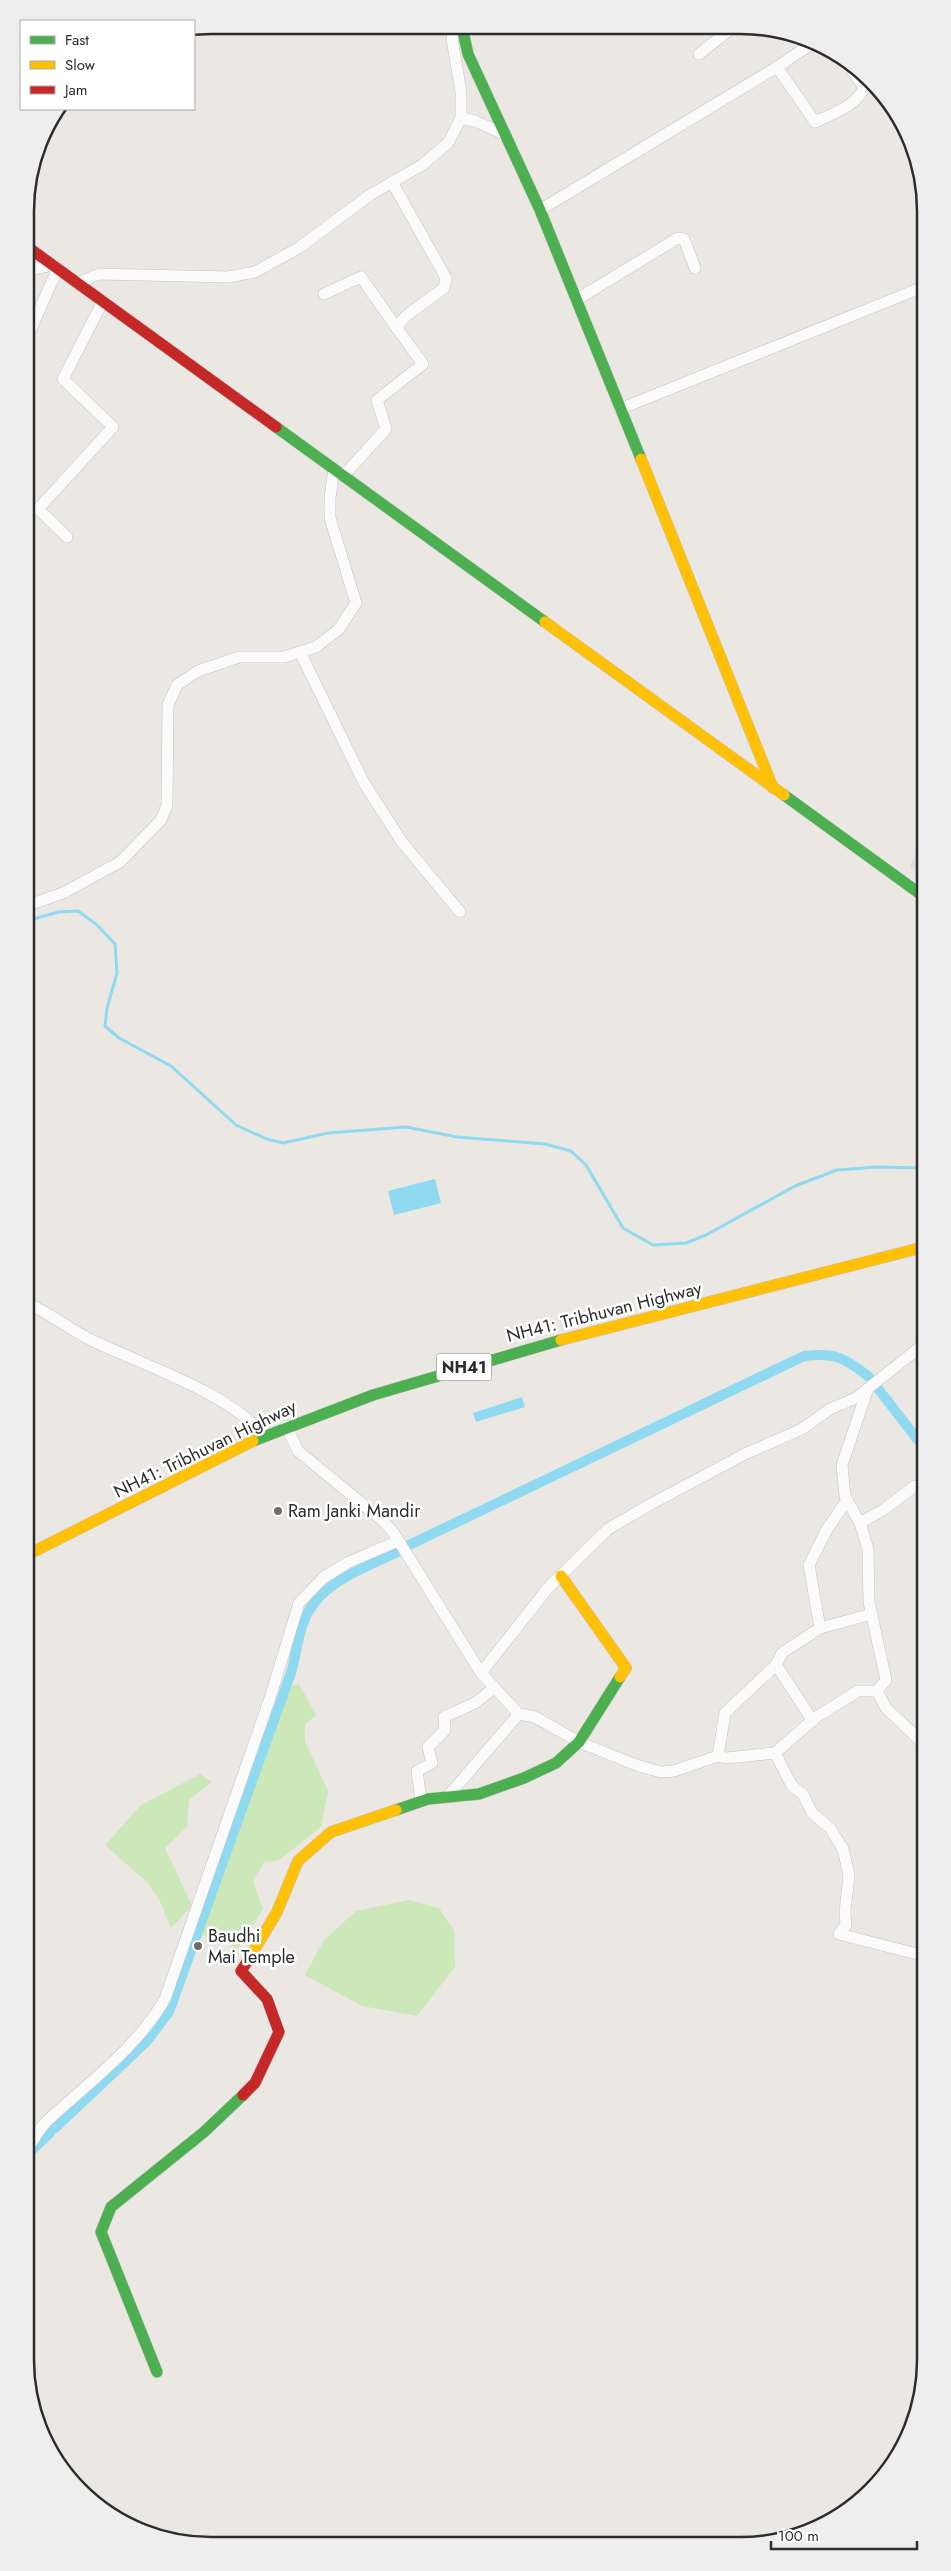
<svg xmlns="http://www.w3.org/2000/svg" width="951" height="2571" font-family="Jost,sans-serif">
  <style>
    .industrial { fill: #dfdcde }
    .green { fill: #cde8b8 }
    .water { fill: #90daf1 }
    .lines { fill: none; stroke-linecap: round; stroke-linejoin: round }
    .stream { stroke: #90daf1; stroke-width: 3 }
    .canal { stroke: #90daf1; stroke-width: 10 }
    .street-casing { stroke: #c4c3c3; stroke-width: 12 }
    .fast-casing { stroke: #c4c3c3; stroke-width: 12 }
    .slow-casing { stroke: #c4c3c3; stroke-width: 12 }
    .jam-casing { stroke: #c4c3c3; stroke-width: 12 }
    .street { stroke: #fcfbfb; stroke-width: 11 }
    .fast { stroke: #4caf50; stroke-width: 11 }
    .slow { stroke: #ffc107; stroke-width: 11 }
    .jam { stroke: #c62828; stroke-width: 11 }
    .poi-dot { fill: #6f6d6c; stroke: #fff; stroke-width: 2 }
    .labels { text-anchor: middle; stroke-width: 5; stroke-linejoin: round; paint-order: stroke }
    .shield { fill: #fff; stroke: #6b6b6b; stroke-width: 1 }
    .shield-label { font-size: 16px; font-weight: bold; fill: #2c2c2c }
    .street-label { font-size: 18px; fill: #2c2c2c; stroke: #fff }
    .poi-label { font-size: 18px; fill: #2c2c2c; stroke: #fff; text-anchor: start }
    .rim { fill: none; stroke: #2c2c2c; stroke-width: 2.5 }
  </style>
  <rect width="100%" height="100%" fill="#ebe7e2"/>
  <polygon class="industrial" points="923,834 923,882 910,867"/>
  <g class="green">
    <polygon points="299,1684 316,1715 305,1725 305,1741 328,1791 321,1827 279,1860 264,1862 253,1882 263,1909 237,1950 229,1943 195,1933 281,1688"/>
    <polygon points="200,1774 212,1782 189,1800 187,1827 165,1848 192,1906 171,1928 159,1899 148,1883 105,1845 141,1805"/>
    <polygon points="409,1900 439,1908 454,1931 455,1967 417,2016 362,2006 305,1975 324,1940 356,1911"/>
  </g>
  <g class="water">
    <polygon points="435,1179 441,1203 394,1215 388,1191"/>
    <polygon points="522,1397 525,1407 476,1422 473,1413"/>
  </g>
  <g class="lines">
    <polyline class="stream" points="26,921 59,912 78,911 96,924 115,944 117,973 107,1008 105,1026 119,1038 171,1066 236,1125 267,1139 283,1143 328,1133 406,1127 457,1137 545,1144 571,1151 586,1165 623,1228 653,1245 686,1243 706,1235 795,1186 837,1170 877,1167 924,1168"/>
    <g class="canal">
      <polyline points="876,1386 924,1448"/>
      <path d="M405,1547L804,1356C835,1352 845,1358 869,1377"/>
      <path d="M55,2128L147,2041L169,2012L292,1670C296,1654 298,1636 304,1621C319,1583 363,1568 398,1552"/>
      <polyline points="28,2154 50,2133"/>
    </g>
    <g class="street-casing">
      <g id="street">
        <polyline points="699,54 732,28"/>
        <polyline points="777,67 814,42"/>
        <polyline points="864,88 877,86"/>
        <polyline points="461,118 475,121 504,134"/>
        <path d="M540,210L777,67L815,122C832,114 856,106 864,88L844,58"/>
        <polyline points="26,270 54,265"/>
        <polyline points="78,283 99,274 228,277 255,272 300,247 370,195 422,165 448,143 461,118 461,92 452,39 454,27"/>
        <polyline points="324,294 361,277 396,327"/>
        <polyline points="576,300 678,238 684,239 695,268"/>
        <polyline points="26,340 58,268"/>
        <polyline points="620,409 923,287"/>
        <polyline points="343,476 386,429 377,400 423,364 396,327 406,316 444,288 446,278 392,182"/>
        <polyline points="67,537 38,509 113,427 63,379 103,301"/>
        <polyline points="300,652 364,783 402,842 460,912"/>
        <polyline points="26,906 63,893 120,862 161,820 167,805 168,705 177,685 198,671 239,657 284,657 316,647 339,629 356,603 330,518 330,498 334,469"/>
        <path d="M27,1303C49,1313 68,1328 89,1339C140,1364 229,1392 264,1436"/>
        <polyline points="286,1426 298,1451 382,1520 393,1532 481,1673 519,1714 535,1717 579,1742 636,1765 661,1772 674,1771 718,1756 727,1758 775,1753 792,1786 803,1794 812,1813 830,1828 843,1849 849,1875 845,1912 846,1925 839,1934 925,1956"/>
        <polyline points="860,1523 883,1510 915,1486"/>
        <polyline points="820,1628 809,1565 826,1531 847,1500"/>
        <polyline points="776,1665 813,1721"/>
        <polyline points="481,1673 548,1588 608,1529 651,1504 745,1454 802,1429 830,1409 856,1398 924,1344"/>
        <polyline points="877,1691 886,1708 925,1745"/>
        <polyline points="775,1753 815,1718 858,1691 877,1691 886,1680 869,1602 868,1549 860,1523 845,1496 842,1465 867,1391"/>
        <polyline points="718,1756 725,1713 776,1665 782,1653 820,1628 872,1614"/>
        <polyline points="448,1796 519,1714"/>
        <polyline points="421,1801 417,1771 432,1763 428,1747 445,1730 444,1717 475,1703 494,1688"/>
        <path d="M28,2147C35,2139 39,2129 46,2122C88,2083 136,2049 165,1999L270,1698L299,1603L323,1578L347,1563L398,1541"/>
      </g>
    </g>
    <g class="fast-casing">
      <g id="fast">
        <polyline points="462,27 468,54 540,210 641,459"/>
        <polyline points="276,427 545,622"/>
        <polyline points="784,795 923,896"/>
        <polyline points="253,1441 373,1395 561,1340"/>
        <polyline points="396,1810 428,1799 479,1794 524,1778 556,1763 579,1742 620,1677"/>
        <polyline points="157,2372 101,2232 111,2207 204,2132 243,2095"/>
      </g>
    </g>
    <g class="slow-casing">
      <g id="slow">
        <polyline points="641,459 773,788"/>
        <polyline points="545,622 784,795"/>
        <polyline points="561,1340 924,1247"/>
        <polyline points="27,1555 253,1441"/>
        <polyline points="561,1576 626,1668 620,1677"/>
        <polyline points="247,1962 277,1912 298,1861 331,1832 396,1810"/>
      </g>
    </g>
    <g class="jam-casing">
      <g id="jam">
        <polyline points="25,245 276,427"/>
        <polyline points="243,2095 255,2083 279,2032 267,1999 241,1971 247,1962"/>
      </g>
    </g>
    <use href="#street" class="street"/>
    <use href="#fast" class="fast"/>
    <use href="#slow" class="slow"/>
    <use href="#jam" class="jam"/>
  </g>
  <g class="poi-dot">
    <circle cx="278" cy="1511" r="5"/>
    <circle cx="198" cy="1946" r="5"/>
  </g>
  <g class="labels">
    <rect class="shield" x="436.5" y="1353.5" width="55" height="27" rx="4"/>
    <g class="shield-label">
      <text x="464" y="1373">NH41</text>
    </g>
    <g class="street-label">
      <text transform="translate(604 1312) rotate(-14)" y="6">NH41: Tribhuvan Highway</text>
      <text transform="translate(205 1449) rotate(-26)" y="6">NH41: Tribhuvan Highway</text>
    </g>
    <g class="poi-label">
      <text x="288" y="1517">Ram Janki Mandir</text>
      <text x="208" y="1942">Baudhi<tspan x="208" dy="21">Mai Temple</tspan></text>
    </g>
  </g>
  <path d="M0 0H951V2571H0ZM211 34H740A177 177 0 0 1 917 211V2360A177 177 0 0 1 740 2537H211A177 177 0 0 1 34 2360V211A177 177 0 0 1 211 34Z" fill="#eee" fill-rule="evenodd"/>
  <path class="rim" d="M211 34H740A177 177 0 0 1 917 211V2360A177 177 0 0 1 740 2537H211A177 177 0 0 1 34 2360V211A177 177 0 0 1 211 34Z"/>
  <rect x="20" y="20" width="175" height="90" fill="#ffffff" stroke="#ababab"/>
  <rect x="30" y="36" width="25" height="8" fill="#4caf50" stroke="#ababab"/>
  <text x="65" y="45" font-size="15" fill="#2c2c2c">Fast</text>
  <rect x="30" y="61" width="25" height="8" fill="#ffc107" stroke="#ababab"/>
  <text x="65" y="70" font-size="15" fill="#2c2c2c">Slow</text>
  <rect x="30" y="86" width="25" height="8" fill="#c62828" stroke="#ababab"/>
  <text x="65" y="95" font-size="15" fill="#2c2c2c">Jam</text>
  <path d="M771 2541v8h146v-8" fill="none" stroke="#2c2c2c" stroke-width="2.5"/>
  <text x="778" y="2541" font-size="15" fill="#2c2c2c" stroke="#ffffff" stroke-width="4" paint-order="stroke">100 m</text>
</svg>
